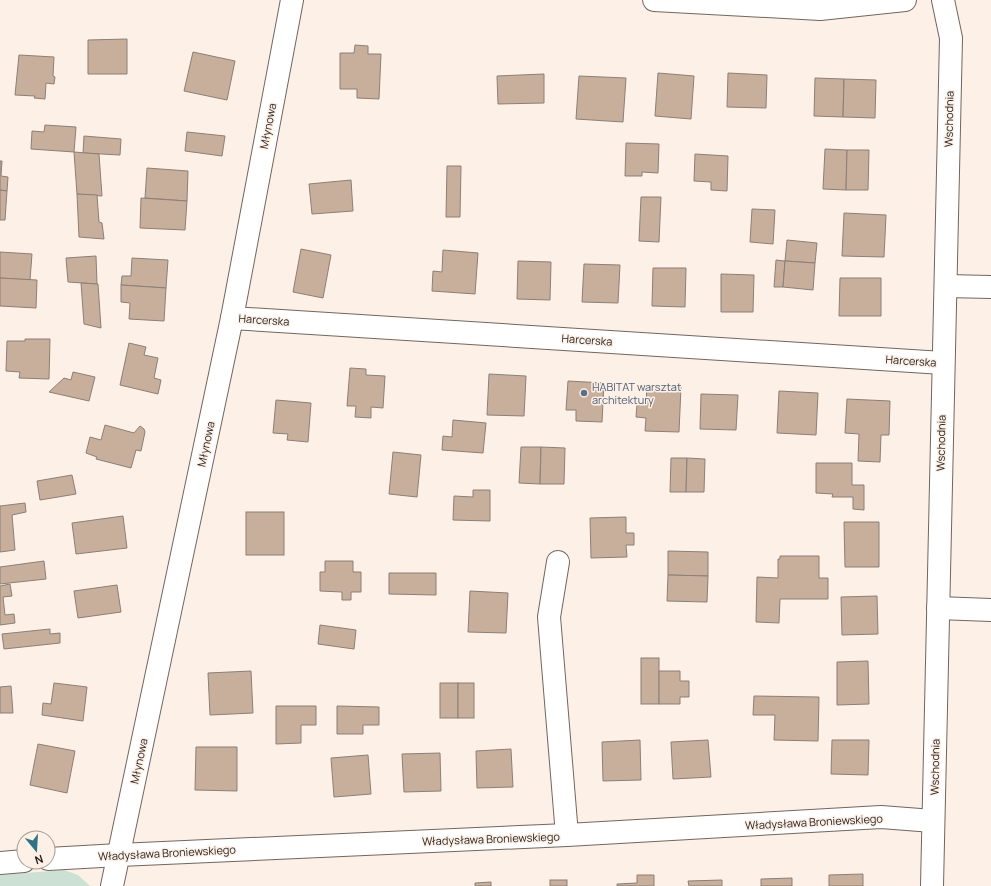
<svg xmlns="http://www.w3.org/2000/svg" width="991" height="886" font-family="Manrope,sans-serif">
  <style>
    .green { fill: #cde0d4 }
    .building { fill: #c8af9c; stroke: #8b7f77 }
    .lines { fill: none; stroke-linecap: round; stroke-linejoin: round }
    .street-casing { stroke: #71665e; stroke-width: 24 }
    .street { stroke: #fff; stroke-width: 22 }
    .service-dot { fill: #5c6f8a; stroke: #fdf0e7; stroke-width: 1.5 }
    .labels { text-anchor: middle; stroke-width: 3; stroke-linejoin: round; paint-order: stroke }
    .street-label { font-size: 11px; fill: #221d1a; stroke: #fdf0e7 }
    .service-label { font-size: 11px; fill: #4e5e75; stroke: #fdf0e7; text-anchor: start }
  </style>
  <rect width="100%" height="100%" fill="#fdf0e7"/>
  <polygon class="green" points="64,870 78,875 90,886 0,886 0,875"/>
  <g class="building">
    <polygon points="127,39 127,74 88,74 88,40"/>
    <polygon points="355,45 368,46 368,54 381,54 379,99 357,98 357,89 340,89 340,53 354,53"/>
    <polygon points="193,52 235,61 227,100 184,91"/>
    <polygon points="19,55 54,57 53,76 55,77 54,84 46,83 45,99 34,98 35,96 15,95"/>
    <polygon points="658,73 694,76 691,119 655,116"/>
    <polygon points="728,73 767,75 766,108 727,107"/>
    <polygon points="544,74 544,103 498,104 497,76"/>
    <polygon points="579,76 626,78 623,122 576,119"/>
    <polygon points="815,78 844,79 843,117 814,116"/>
    <polygon points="844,79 876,80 875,118 843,117"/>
    <polygon points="45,125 76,127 74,152 31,149 32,131 44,132"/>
    <polygon points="187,132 225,136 222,156 185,151"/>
    <polygon points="84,136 121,139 120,155 83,153"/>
    <polygon points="626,143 659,144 658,173 642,172 642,176 625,176"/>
    <polygon points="825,149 847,150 846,190 823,189"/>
    <polygon points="847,150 869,150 868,190 846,190"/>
    <polygon points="74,152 99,154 102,196 77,194"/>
    <polygon points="695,154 728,156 727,191 711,190 711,182 694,181"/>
    <polygon points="0,161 2,161 1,176 8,177 7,191 0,190"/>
    <polygon points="447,166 461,166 460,217 446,217"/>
    <polygon points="147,168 188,171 187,201 145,198"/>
    <polygon points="351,180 353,211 312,214 309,184"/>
    <polygon points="0,190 7,191 5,220 0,220"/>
    <polygon points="77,194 97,195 99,222 102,223 104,239 79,237"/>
    <polygon points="641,197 661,197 659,242 639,241"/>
    <polygon points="141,198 187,201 185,230 140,228"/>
    <polygon points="752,209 775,210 773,244 750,242"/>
    <polygon points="844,213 886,215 884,257 842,256"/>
    <polygon points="787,240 817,243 815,263 785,261"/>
    <polygon points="301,249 331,255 323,298 293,292"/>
    <polygon points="443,250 478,253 475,294 432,291 433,271 442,272"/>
    <polygon points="0,252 32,254 30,280 0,278"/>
    <polygon points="96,256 97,284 68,282 66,258"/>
    <polygon points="132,258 168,260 166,288 121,285 122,276 131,276"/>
    <polygon points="776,260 785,261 783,287 774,287"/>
    <polygon points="518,261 551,262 550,300 517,299"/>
    <polygon points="785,261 815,263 813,290 783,287"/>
    <polygon points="584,264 620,265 618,303 582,302"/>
    <polygon points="653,268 686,268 685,307 652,306"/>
    <polygon points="721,274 754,275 753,312 721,312"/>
    <polygon points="0,278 37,280 36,308 0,306"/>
    <polygon points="840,278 881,278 881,316 839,316"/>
    <polygon points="81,283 98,284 101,328 84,324"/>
    <polygon points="121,285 166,288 164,321 129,319 130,303 121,302"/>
    <polygon points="25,339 50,339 49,379 19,378 20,372 6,371 7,341 25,341"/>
    <polygon points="129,343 146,347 144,355 158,358 154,378 161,380 158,394 120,385"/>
    <polygon points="350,368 366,369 366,375 385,376 383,408 371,407 371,418 355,417 356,406 347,406"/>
    <polygon points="73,372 95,377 89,401 49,392 64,378 71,380"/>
    <polygon points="489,374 526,376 524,416 487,415"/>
    <polygon points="568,381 604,383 602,422 576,421 576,410 566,410"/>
    <polygon points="647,385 681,387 679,432 645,431 646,418 636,417 637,404 646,405"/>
    <polygon points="779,391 818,393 816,435 777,433"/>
    <polygon points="701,394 738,395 736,430 700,429"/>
    <polygon points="847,399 890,401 889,435 881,435 880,462 858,461 859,434 845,433"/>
    <polygon points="276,400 311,403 308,442 287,440 288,434 273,433"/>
    <polygon points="453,420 486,423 483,453 442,450 443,436 452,437"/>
    <polygon points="105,425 134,433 140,426 144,429 145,432 141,451 136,450 131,468 96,459 97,457 86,453 90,437 101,440"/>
    <polygon points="521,447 541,447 540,484 519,483"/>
    <polygon points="541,447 565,448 564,484 540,484"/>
    <polygon points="393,452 421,455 417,497 389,494"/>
    <polygon points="671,458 687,458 686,492 670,492"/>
    <polygon points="687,458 705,459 704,492 686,492"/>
    <polygon points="816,463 852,463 852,485 864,485 864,510 853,509 853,497 832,497 833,494 816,493"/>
    <polygon points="72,475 76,494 40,500 37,481"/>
    <polygon points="473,490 490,490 490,521 453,520 454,496 473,497"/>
    <polygon points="25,503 26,512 12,515 15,550 0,552 0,506"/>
    <rect x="246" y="512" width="38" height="43"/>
    <polygon points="123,516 127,548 76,554 72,523"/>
    <polygon points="626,517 626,533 634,533 634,545 626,545 627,557 591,558 590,518"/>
    <polygon points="844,522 879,522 879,567 845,567"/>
    <polygon points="668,551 708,552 708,576 668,575"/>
    <polygon points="780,556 819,556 819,578 828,578 828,599 780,599 779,623 756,622 757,577 778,578 778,559 780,559"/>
    <polygon points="44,561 46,579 0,584 0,567"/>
    <polygon points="325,561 353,561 353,572 361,572 361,592 351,592 351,600 342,600 342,592 320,591 320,572 325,572"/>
    <polygon points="389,573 436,573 436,595 389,594"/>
    <polygon points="668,575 708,576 707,602 667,601"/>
    <polygon points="10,584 12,596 3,597 5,615 14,614 15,623 0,625 0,586"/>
    <polygon points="117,585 121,612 78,618 74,591"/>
    <polygon points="470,591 508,593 506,633 468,632"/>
    <polygon points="877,596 878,634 842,635 841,597"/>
    <polygon points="320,625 356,630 354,649 318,644"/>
    <polygon points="50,629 50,634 60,633 60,643 4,649 2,634"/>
    <rect x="641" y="658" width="18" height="46"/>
    <polygon points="868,661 869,704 837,705 837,662"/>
    <polygon points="251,671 253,713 210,715 208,673"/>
    <polygon points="659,671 680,671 680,681 689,681 689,697 680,697 680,704 659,704"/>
    <polygon points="54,683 87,687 83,721 42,715 43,703 51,704"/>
    <rect x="440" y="683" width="18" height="35"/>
    <rect x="458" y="683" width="16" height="35"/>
    <polygon points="11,686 13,713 0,713 0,687"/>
    <polygon points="754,696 819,697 818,741 774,740 775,715 753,715"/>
    <polygon points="276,706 316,706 316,725 301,725 301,743 276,744"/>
    <polygon points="337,706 379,707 379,725 363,725 363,734 337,734"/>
    <polygon points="640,740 641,780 603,781 602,742"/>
    <polygon points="708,740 711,777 673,779 671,742"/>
    <polygon points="832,740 869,740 868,775 831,774"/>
    <polygon points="38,744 75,751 67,793 30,785"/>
    <polygon points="196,747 237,747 237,791 195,790"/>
    <polygon points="511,749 513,787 477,788 476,751"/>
    <polygon points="440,753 441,791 404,792 402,754"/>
    <polygon points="368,755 371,794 334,797 331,758"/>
    <polygon points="863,874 863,886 829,886 829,875"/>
    <polygon points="637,875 654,875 654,886 617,886 617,884 637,883"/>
    <polygon points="792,878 792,886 761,886 761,879"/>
    <rect x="550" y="880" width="17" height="6"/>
    <polygon points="722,880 722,886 689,886 688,881"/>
    <polygon points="491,882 491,886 475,886 475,883"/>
  </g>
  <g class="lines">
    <g class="street-casing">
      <g id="street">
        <polyline points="654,0 820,9 905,0"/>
        <polyline points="946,286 991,287"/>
        <polyline points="232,318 943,363"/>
        <polyline points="558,562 549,617 567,835"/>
        <polyline points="938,608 991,610"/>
        <polyline points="48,859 119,855 567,835 881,817 933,821"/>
        <polyline points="0,863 24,861"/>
        <polyline points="112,886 232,318 292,0"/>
        <polyline points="932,886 951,38 943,0"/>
      </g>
    </g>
    <use href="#street" class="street"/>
  </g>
  <circle class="service-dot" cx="584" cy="393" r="4"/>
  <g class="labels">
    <g class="street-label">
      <text transform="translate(949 119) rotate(-89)" y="4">Wschodnia</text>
      <text transform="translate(268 126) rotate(-79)" y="4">Młynowa</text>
      <text transform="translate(264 320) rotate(4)" y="4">Harcerska</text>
      <text transform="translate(587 340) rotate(4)" y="4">Harcerska</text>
      <text transform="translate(911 361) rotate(4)" y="4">Harcerska</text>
      <text transform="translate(941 443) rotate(-89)" y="4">Wschodnia</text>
      <text transform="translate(206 444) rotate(-78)" y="4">Młynowa</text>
      <text transform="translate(139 761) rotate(-78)" y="4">Młynowa</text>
      <text transform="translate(935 767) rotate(-89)" y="4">Wschodnia</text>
      <text transform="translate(814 822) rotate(-3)" y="4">Władysława Broniewskiego</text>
      <text transform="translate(491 839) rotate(-2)" y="4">Władysława Broniewskiego</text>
      <text transform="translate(167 853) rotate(-3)" y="4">Władysława Broniewskiego</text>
    </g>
    <g class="service-label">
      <text x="592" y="391">HABITAT warsztat<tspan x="592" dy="13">architektury</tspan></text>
    </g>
  </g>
  <g transform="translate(36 850) rotate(162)"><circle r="19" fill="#fdf0e7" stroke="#a59c95"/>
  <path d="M0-3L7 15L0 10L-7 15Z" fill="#317385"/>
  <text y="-6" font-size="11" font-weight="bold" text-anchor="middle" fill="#221d1a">N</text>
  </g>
</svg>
